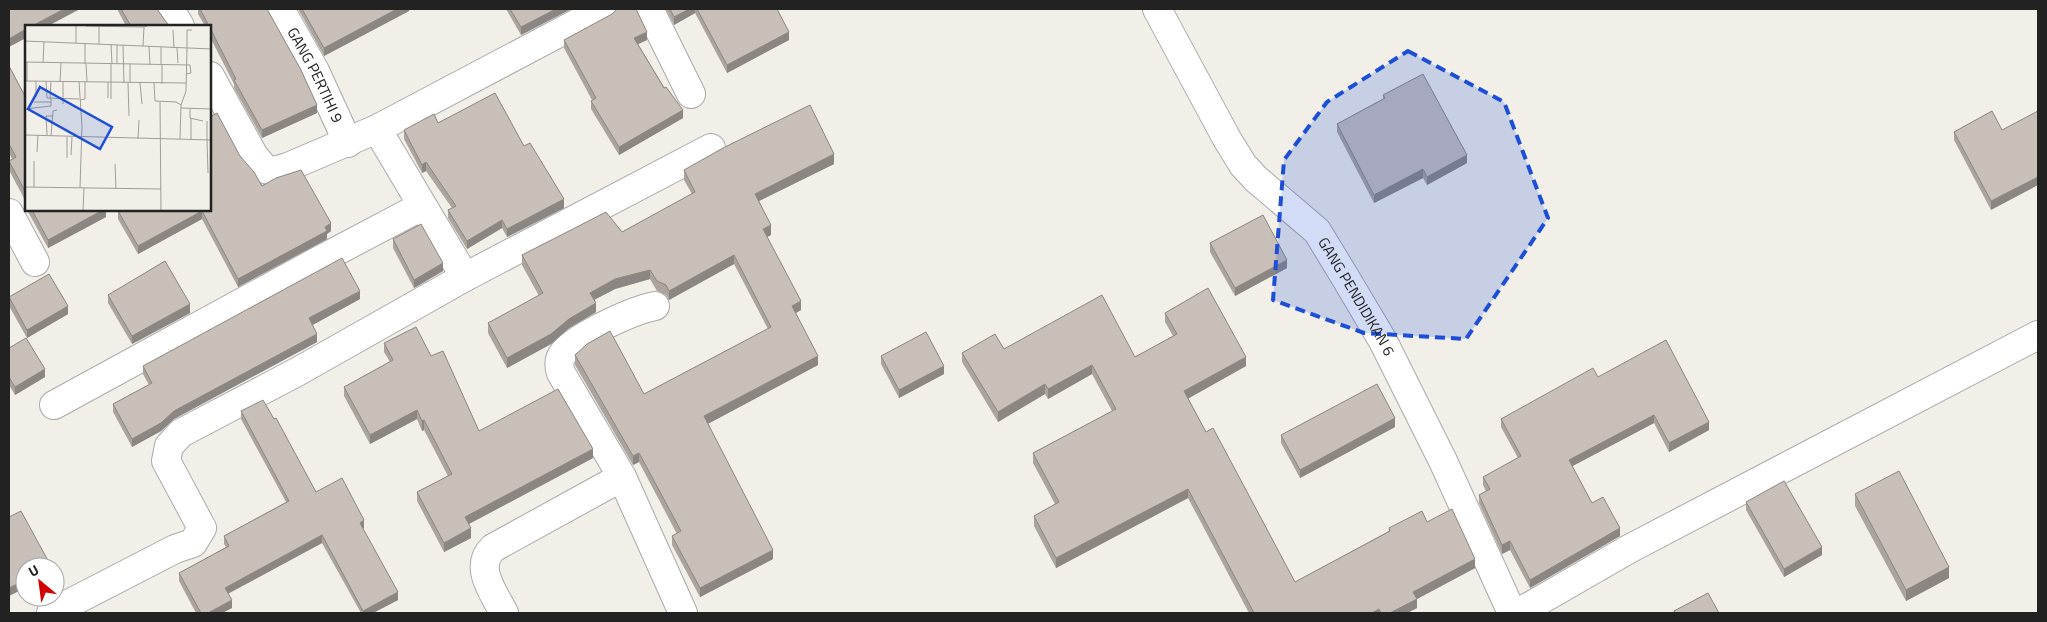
<svg xmlns="http://www.w3.org/2000/svg" width="2047" height="622" font-family="'Titillium Web',sans-serif">
  <style>
    .lines { fill: none; stroke-linecap: round; stroke-linejoin: round }
    .minor-casing { stroke: #a9a9a9; stroke-width: 30 }
    .minor { stroke: #fff; stroke-width: 28 }
    .wall { fill: #aba49e }
    .shaded-wall { fill: #8b8681 }
    .building { fill: #c7bfb8; stroke: #8b8681 }
    .marked { fill: #1d4ed8; fill-opacity: 0.2; stroke: #1d4ed8; stroke-width: 4; stroke-dasharray: 10 6; stroke-linejoin: round }
    .labels { text-anchor: middle; stroke-width: 4; stroke-linejoin: round; paint-order: stroke }
    .street-label { font-size: 15px; fill: #222; stroke: #fff }
    .inset-road { fill: none; stroke: #9f9d99; stroke-width: 1 }
    .view { fill: #1d4ed8; fill-opacity: 0.15; stroke: #1d4ed8; stroke-width: 2.5 }
    .inset-edge { fill: none; stroke: #222; stroke-width: 2.5 }
  </style>
  <rect width="100%" height="100%" fill="#f2efe9"/>
  <g class="lines">
    <g class="minor-casing">
      <g id="minor">
        <polyline points="170,9 180,26"/>
        <path id="s1" d="M280,9L315,71L348,143"/>
        <polyline points="649,9 691,94"/>
        <path id="s2" d="M1157,9L1227,139L1243,165L1256,179L1317,231L1345,277L1383,341L1443,461L1512,613"/>
        <polyline points="210,76 254,156 265,169 274,171 288,167 377,129 604,9"/>
        <polyline points="9,213 35,262"/>
        <polyline points="465,277 711,148"/>
        <path d="M655,306C634,310 573,337 562,355C558,361 559,367 561,373L622,477L683,613"/>
        <polyline points="54,405 316,262 422,206"/>
        <polyline points="51,613 175,549 193,543 202,528 166,461 169,446 181,433 297,372 465,277 377,129"/>
        <path d="M504,613C494,593 473,567 493,548L622,477"/>
        <polyline points="1518,613 1629,549 2038,335"/>
      </g>
    </g>
    <use href="#minor" class="minor"/>
  </g>
  <g class="wall">
    <polygon points="117,9 157,9 169,26 126,26"/>
    <polygon points="198,9 267,9 317,113 262,138 234,88 234,84 210,37 210,26 205,26 198,14"/>
    <polygon points="298,9 409,9 409,11 324,56"/>
    <polygon points="506,9 571,9 521,35"/>
    <polygon points="666,9 777,9 789,40 727,73 695,13 674,25"/>
    <polygon points="564,40 647,40 638,44 683,118 619,155 591,109 591,101 592,100 564,48"/>
    <polygon points="9,66 26,98 26,202 9,170 9,161 12,159 9,153"/>
    <polygon points="1383,95 1467,163 1427,185 1423,178 1374,203 1337,132 1337,124 1383,99"/>
    <polygon points="1992,111 1991,210 1954,140 1954,132"/>
    <polygon points="438,123 524,146 564,208 507,237 502,228 467,249 448,218 448,210 452,208 426,171 422,173 404,139 404,130"/>
    <polygon points="240,156 262,186 331,231 327,234 327,239 238,287 202,219 138,254 118,219 118,211"/>
    <polygon points="834,164 759,201 771,235 767,237 801,310 796,313 818,365 707,424 773,559 700,597 672,545 672,536 677,534 639,462 633,465 575,365 575,355 644,394 768,329 734,264 669,300 666,295 657,291 650,279 615,289 594,300 596,312 569,328 551,344 507,368 488,333 488,323 539,296 522,265 522,255 622,232 692,194 684,180 684,170"/>
    <polygon points="27,210 106,210 106,217 48,248"/>
    <polygon points="393,239 443,271 414,288 393,248"/>
    <polygon points="1210,243 1287,268 1235,296 1210,252"/>
    <polygon points="108,295 190,313 132,344 108,303"/>
    <polygon points="9,297 68,314 27,338 9,306"/>
    <polygon points="360,299 312,325 317,342 174,419 161,431 132,447 113,412 113,404 149,385 143,374 143,366"/>
    <polygon points="1165,313 1246,366 1188,398 1206,432 1295,582 1389,531 1389,528 1427,522 1475,568 1417,599 1417,608 1407,613 1249,613 1188,498 1056,568 1034,526 1034,516 1055,504 1033,463 1033,453 1112,411 1092,374 1048,399 1045,394 998,422 962,362 962,353 1004,349 1135,357 1173,336 1165,322"/>
    <polygon points="384,343 431,356 479,431 593,458 469,524 471,538 444,552 417,501 417,492 448,476 424,430 422,431 417,419 370,444 344,396 344,387 390,362 384,352"/>
    <polygon points="9,348 45,377 15,395 9,385"/>
    <polygon points="881,356 944,374 899,398 881,364"/>
    <polygon points="1598,377 1709,430 1669,452 1654,423 1572,466 1592,503 1620,536 1530,588 1510,550 1502,554 1479,503 1479,495 1486,491 1483,485 1483,477 1518,458 1501,427 1501,419"/>
    <polygon points="241,411 274,419 316,492 364,528 363,529 398,600 373,613 361,613 322,543 228,594 232,608 222,613 196,613 179,581 179,573 226,547 224,544 224,536 286,502 241,419"/>
    <polygon points="1395,427 1300,478 1281,443 1281,435"/>
    <polygon points="1855,494 1949,578 1906,601 1855,506"/>
    <polygon points="1746,502 1822,555 1784,577 1746,510"/>
  </g>
  <g class="shaded-wall">
    <polygon points="64,9 80,9 48,26 32,26"/>
    <polygon points="397,9 409,9 409,11 324,56 324,48"/>
    <polygon points="556,9 571,9 521,35 521,27"/>
    <polygon points="689,9 695,9 695,13 674,25 674,17"/>
    <polygon points="26,29 26,38 9,47 9,39"/>
    <polygon points="647,32 647,40 634,46 634,38"/>
    <polygon points="789,32 789,40 727,73 727,65"/>
    <polygon points="317,105 317,113 262,138 262,130"/>
    <polygon points="683,110 683,118 619,155 619,147"/>
    <polygon points="834,154 834,164 755,203 755,194"/>
    <polygon points="1467,155 1467,163 1427,185 1427,177"/>
    <polygon points="426,162 426,171 422,173 422,165"/>
    <polygon points="1423,169 1423,178 1374,203 1374,195"/>
    <polygon points="2038,177 2038,185 1991,210 1991,201"/>
    <polygon points="564,199 564,208 507,237 507,229"/>
    <polygon points="103,210 106,210 106,217 48,248 48,240"/>
    <polygon points="202,211 202,219 138,254 138,246"/>
    <polygon points="502,220 502,228 467,249 467,241"/>
    <polygon points="331,223 331,231 327,234 327,239 238,287 238,279"/>
    <polygon points="771,225 771,235 763,239 763,229"/>
    <polygon points="734,255 734,264 669,300 669,291"/>
    <polygon points="1287,260 1287,268 1235,296 1235,288"/>
    <polygon points="443,263 443,271 414,288 414,280"/>
    <polygon points="650,270 650,279 615,289 590,302 590,293 615,279"/>
    <polygon points="360,291 360,299 309,327 309,318"/>
    <polygon points="801,301 801,310 792,315 792,306"/>
    <polygon points="596,303 596,312 569,328 551,344 507,368 507,358 569,319"/>
    <polygon points="190,304 190,313 132,344 132,336"/>
    <polygon points="68,306 68,314 27,338 27,330"/>
    <polygon points="317,334 317,342 174,419 161,431 132,447 132,439 174,411"/>
    <polygon points="818,356 818,365 704,426 704,416"/>
    <polygon points="1246,357 1246,366 1184,401 1184,391"/>
    <polygon points="1092,365 1092,374 1048,399 1048,389"/>
    <polygon points="944,366 944,374 899,398 899,390"/>
    <polygon points="45,369 45,377 15,395 15,387"/>
    <polygon points="1045,384 1045,394 998,422 998,412"/>
    <polygon points="417,410 417,419 370,444 370,435"/>
    <polygon points="1654,415 1654,423 1569,468 1569,460"/>
    <polygon points="1395,418 1395,427 1300,478 1300,470"/>
    <polygon points="424,420 424,430 422,431 422,421"/>
    <polygon points="1709,422 1709,430 1669,452 1669,443"/>
    <polygon points="593,449 593,458 465,526 465,517"/>
    <polygon points="639,453 639,462 633,465 633,456"/>
    <polygon points="1188,489 1188,498 1056,568 1056,558"/>
    <polygon points="364,520 364,528 360,530 360,523"/>
    <polygon points="471,528 471,538 444,552 444,543"/>
    <polygon points="1620,528 1620,536 1530,588 1530,580"/>
    <polygon points="322,535 322,543 225,595 225,588"/>
    <polygon points="1510,541 1510,550 1502,554 1502,545"/>
    <polygon points="1822,547 1822,555 1784,577 1784,569"/>
    <polygon points="773,550 773,559 700,597 700,588"/>
    <polygon points="1475,559 1475,568 1417,599 1417,608 1407,613 1390,613 1413,592"/>
    <polygon points="1949,567 1949,578 1906,601 1906,590"/>
    <polygon points="25,580 25,588 9,596 9,588"/>
    <polygon points="398,592 398,600 373,613 363,613 363,611"/>
    <polygon points="232,600 232,608 222,613 208,613"/>
    <polygon points="1379,609 1379,613 1372,613"/>
  </g>
  <g class="building">
    <polygon points="9,9 64,9 32,26 26,26 26,29 9,39"/>
    <polygon points="121,9 157,9 169,26 131,26"/>
    <polygon points="200,9 267,9 301,70 317,105 262,130 234,80 236,79 210,28 210,26 209,26"/>
    <polygon points="302,9 397,9 324,48"/>
    <polygon points="510,9 556,9 521,27"/>
    <polygon points="617,9 636,9 647,32 634,38 664,88 666,87 683,110 619,147 591,101 596,98 564,40 612,14"/>
    <polygon points="670,9 689,9 674,17"/>
    <polygon points="697,9 777,9 789,32 727,65"/>
    <polygon points="9,66 26,98 26,193 9,161 16,157 9,144"/>
    <polygon points="1423,74 1467,155 1427,177 1423,169 1374,195 1337,124 1385,98 1383,95"/>
    <polygon points="495,93 524,146 530,143 564,199 507,229 502,220 467,241 448,210 456,206 426,162 422,165 404,130 434,114 438,123"/>
    <polygon points="810,105 834,154 755,194 771,225 763,229 801,301 792,306 818,356 704,416 773,550 700,588 672,536 681,531 639,453 633,456 575,355 587,344 610,331 644,394 771,327 734,255 669,291 666,285 657,281 650,270 615,279 590,293 596,303 569,319 551,334 507,358 488,323 543,293 522,255 606,212 622,232 695,192 684,170 723,148"/>
    <polygon points="1992,111 2002,130 2038,111 2038,177 1991,201 1954,132"/>
    <polygon points="217,113 240,156 254,172 262,186 276,178 301,170 331,223 325,227 327,231 238,279 202,211 138,246 118,211 120,210 210,210 210,117"/>
    <polygon points="32,210 103,210 48,240"/>
    <polygon points="1263,215 1287,260 1235,288 1210,243"/>
    <polygon points="421,224 443,263 414,280 393,239"/>
    <polygon points="342,258 360,291 309,318 317,334 174,411 161,423 132,439 113,404 152,383 143,366"/>
    <polygon points="165,261 190,304 132,336 108,295"/>
    <polygon points="49,274 68,306 27,330 9,297"/>
    <polygon points="1208,288 1246,357 1184,391 1206,432 1213,428 1295,582 1390,531 1389,528 1422,511 1427,522 1452,509 1475,559 1413,592 1417,599 1390,613 1381,613 1379,609 1372,613 1254,613 1188,489 1056,558 1034,516 1059,502 1033,453 1116,409 1092,365 1048,389 1045,384 998,412 962,353 995,334 1004,349 1102,295 1135,357 1177,334 1165,313"/>
    <polygon points="416,327 431,356 443,351 479,431 558,389 593,449 465,517 471,528 444,543 417,492 452,474 424,420 422,421 417,410 370,435 344,387 393,360 384,343"/>
    <polygon points="926,332 944,366 899,390 881,356"/>
    <polygon points="26,338 45,369 15,387 9,377 9,348"/>
    <polygon points="1666,340 1709,422 1669,443 1654,415 1569,460 1592,503 1603,497 1620,528 1530,580 1510,541 1502,545 1479,495 1490,489 1483,477 1521,456 1501,419 1593,368 1598,377"/>
    <polygon points="1377,384 1395,418 1300,470 1281,435"/>
    <polygon points="263,400 274,419 276,418 316,492 342,478 364,520 360,523 398,592 363,611 322,535 225,588 232,600 208,613 201,613 179,573 229,546 224,536 289,501 241,411"/>
    <polygon points="1899,471 1949,567 1906,590 1855,494"/>
    <polygon points="1784,481 1822,547 1784,569 1746,502"/>
    <polygon points="21,511 51,566 48,567 25,567 25,580 9,588 9,517"/>
    <polygon points="1708,593 1719,613 1675,613 1674,611"/>
  </g>
  <path class="marked" d="M1408,51L1504,102L1548,218L1466,339L1364,333L1273,300L1284,160L1327,102Z"/>
  <g class="labels">
    <g class="street-label">
      <text dy="5" stroke="none"><textPath href="#s1" startOffset="75">GANG PERTIHI 9</textPath></text>
      <text dy="5" stroke="none"><textPath href="#s2" startOffset="354">GANG PENDIDIKAN 6</textPath></text>
    </g>
  </g>
  <g transform="translate(25 25)">
    <rect width="186" height="186" fill="#f2efe9"/>
    <path class="inset-road" d="M61,1L119,2M148,5L149,23M0,16L187,24M51,18V1M74,19V1M86,19L87,39M98,20L99,58M118,21L119,2L122,1M124,21L125,40M152,23L153,38M162,23V5H167M0,37L165,40L166,48L161,49M18,38L19,17M60,39V18M61,39L62,57M92,39V20M105,39V58M136,40V22M137,40V59M0,56L161,58M2,56V37M11,56V72M21,56L22,73L54,74M35,57L36,38M38,57V79M54,57L57,101L55,163M83,57V73M86,58V39M103,58L104,91M115,58L117,79M129,58L130,76L151,77L156,80L155,114M25,74L26,57M86,74V58M55,75L60,74V57M9,77H26M135,77L136,186M156,80L161,66L162,23M156,83L187,84M0,84L26,81V74M165,84V93L178,96M182,96V115M0,110L187,115M22,110L21,91H28M26,111L28,86L32,85M113,114L114,95M166,115V93M182,115L183,148M12,127L13,110M46,130L47,112M42,133V112M9,136V162M90,139L91,164M0,162L136,164M58,186L59,163"/>
    <path class="view" d="M15,62L87,102L75,124L3,84Z"/>
    <rect width="186" height="186" class="inset-edge"/>
  </g>
  <rect width="2047" height="622" fill="none" stroke="#222222" stroke-width="20"/>
  <g transform="translate(40 582) rotate(331)"><circle r="24" fill="#ffffff" stroke="#a7a7a7"/>
  <path d="M0-4L9 19L0 12L-9 19Z" fill="#d40000"/>
  <text y="-8" font-size="14" font-weight="bold" text-anchor="middle" fill="#222222">U</text>
  </g>
</svg>
